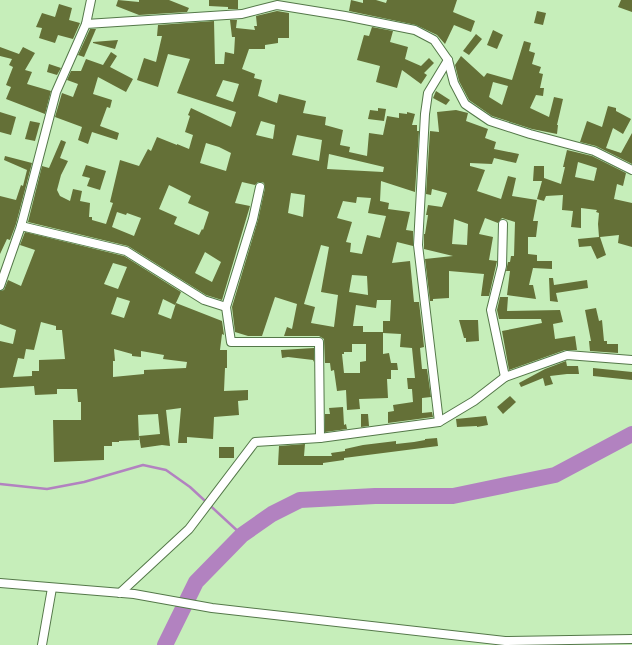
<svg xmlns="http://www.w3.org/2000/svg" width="632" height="645" font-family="Cabin,sans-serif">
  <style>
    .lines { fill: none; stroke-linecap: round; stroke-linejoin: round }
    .stream { stroke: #b282c0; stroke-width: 2.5 }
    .river { stroke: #b282c0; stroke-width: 16 }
    .building { fill: #647037; fill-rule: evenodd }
    .street-casing { stroke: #547849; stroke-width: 10 }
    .street { stroke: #fff; stroke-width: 8 }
  </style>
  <rect width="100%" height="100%" fill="#c6eeba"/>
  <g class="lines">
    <polyline class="stream" points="0,484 47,489 84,482 143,465 166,470 190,487 242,535"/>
    <polyline class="river" points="165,645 196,582 242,535 272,514 300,500 375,496 453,496 555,475 632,434"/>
  </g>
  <g class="building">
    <polygon points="118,0 139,2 139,0 169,0 189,8 187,12 139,15 116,6"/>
    <polygon points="209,0 238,0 238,9 228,9 228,7 209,6"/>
    <polygon points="351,0 363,3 363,0 376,0 386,3 387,0 457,0 453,12 475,21 471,32 454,25 445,44 437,35 416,25 349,11"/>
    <polygon points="621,0 632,0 632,12 618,7"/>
    <polygon points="59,4 72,8 69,20 80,23 73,39 58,35 55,43 39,38 42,28 36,27 42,13 55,17"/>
    <path d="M277,11L289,13V38H278V43L265,45V49H249L242,69L255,74L254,78L262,80L258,96L277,103L279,94L306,101L303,113L326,117L325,125L343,130L340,145L350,147L349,152L367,156L369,133L383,135L387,116L399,118V113L407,114V112L415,114L412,125H417V131H419L415,192L381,181L380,201L389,203L388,209L410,212L406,230L413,231V246L397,242L392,263L410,261L414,302H419L423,337L424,347L420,348L422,369H427L431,397L422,398V413L432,412L433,417L388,423V412L394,411L393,405L413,402L412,389H408L407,378H415L412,348L400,347L401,334L383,333V354L389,353L391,363H397L398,370H391V379H387L388,398L359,399L360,409L347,410L346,390L337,391L334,370L331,371L330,363H325L324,339L319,336H284L287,327L292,329L297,304L275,297L262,336H248L235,332L232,307L258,220L265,188L264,183L262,182H258L255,185L242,182L235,203L250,206L222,300L206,295L128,246L28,222L42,166L49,168L61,140L66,142L60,158L68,161L61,175L57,190L60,196L70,201L73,189L82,191L80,201L90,203L89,217H92V220L106,224L113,203L110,202L120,160L139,166L148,149L151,151L157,137L177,145V144L189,149L193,135L185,132L190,116L188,115L191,108L231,127L236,112L177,93L190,59L168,54L158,87L137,80L144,58L156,62L162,36H157L158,25L214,21L215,64H224L225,52L234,54L235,37H232L230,20H237L236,28L255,30L254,26H257L256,16ZM223,80L239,84L233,102L216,96ZM261,121L275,125L273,139L256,135ZM297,135L322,140L319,161L292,155ZM206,143L219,147L231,153L226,171L200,163ZM329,154L384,167L383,172L327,169ZM169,185L191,196L188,203L209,212L203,230L202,229L199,235L174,224L177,217L159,209ZM291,193L305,195L303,217L288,213ZM357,197L371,198L368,213L386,216L380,238L367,235L362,254L350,252L351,243L346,242L352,222L337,218L343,201L356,203ZM117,212L126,215L127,213L141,218L134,236L112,227ZM321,245L329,247L321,292L338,295L334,327L311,323L315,307L304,304ZM205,252L221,262L212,282L195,273ZM352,275L367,276L368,295L349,292ZM377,300H391L390,321H383V332H363V326H353L356,305L376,308ZM352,344H366V361L360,362V373H344L342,354H344V352H352Z"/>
    <polygon points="537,11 546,13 543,25 534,23"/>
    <polygon points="372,27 393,31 390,42 408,47 405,59 421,66 429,58 434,63 424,73 427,75 421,84 402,70 397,88 376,82 380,66 357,60 364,35 369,36"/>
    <polygon points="90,29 96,29 84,57 78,55"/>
    <polygon points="493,30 503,35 497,49 487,45"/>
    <polygon points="476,34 482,39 469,55 463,51"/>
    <polygon points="118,40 115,49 93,43 93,42"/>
    <path d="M524,41L531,43L529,51L535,53L532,64L541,67L539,73L543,74L540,88H544L543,96L536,95L530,108L549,117L554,97L563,99L557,125H558L557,134L532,129L492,116L469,100L459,81L455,65L461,56L484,77L487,73L512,80ZM493,82L508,86L502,105L489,97Z"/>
    <polygon points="0,47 19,54 23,47 35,53 25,70 32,72 27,84 51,91 45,114 6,99 11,87 6,85 13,67 9,65 12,59 0,56"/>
    <polygon points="111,52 117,56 110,67 133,79 126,92 98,77 93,94 112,100 110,108 107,107 100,126 119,133 117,140 92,132 88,144 78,140 82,127 55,117 62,93 73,97 78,84 67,80 71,71 81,71 86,59 103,65"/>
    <polygon points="49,64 61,68 57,75 47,72"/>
    <polygon points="436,91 450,100 446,105 433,98"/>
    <polygon points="608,106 616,108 616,111 631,119 623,134 613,128 606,148 621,153 632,133 632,164 596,146 580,142 587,121 602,127"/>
    <polygon points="378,108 386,109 384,121 368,119 370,110 378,111"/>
    <path d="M456,110L468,113L466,121L488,129L485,138L496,142L494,149L519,154L516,163L494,158L492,164L470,163V166L485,170L477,191L501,199L508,176L516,178L512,196L537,200L533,221H538L536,237H528V254L537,255V261H552V269L533,268L529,285H533L536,299L507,295L510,271H506L508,262H510L511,256H514L515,222L502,218L498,223L485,218L479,234L493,237L489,260L497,261L489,296H481L484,274L449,271V298L433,299V301H430L425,259L453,256L424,249V234H425L428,215H426L428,205L442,207L447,193L432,189L431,195L426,194L430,131L439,132L437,112ZM454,219L468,224L467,245L452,244Z"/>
    <polygon points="0,112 16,117 11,135 0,132"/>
    <polygon points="30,121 40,123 35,141 25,139"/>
    <path d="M567,150L592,156L626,173L623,186L617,184L614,199L632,203V247L618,243L619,235L600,237L606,255L597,259L591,246L579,247L578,239L599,237L598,224L599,213L596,212L597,210L581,208V228L571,227L573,211L562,210L563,195L546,196L544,201L537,199L542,181H533L534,166H544V178L561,184L565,167H563ZM578,162L597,168L594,181L575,177Z"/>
    <polygon points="5,156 32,163 16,224 10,240 7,239 0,254 0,196 16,200 21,185 23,186 27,170 4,160"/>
    <polygon points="86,165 106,171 100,190 87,186 90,178 82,176"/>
    <path d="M25,232L124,256L181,292L175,305L163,299L158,314L171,319L176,303L222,321L224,335L222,334L220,350H227V368H225L224,391L248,390V400L238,401L239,415L214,417L213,439L187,437V443H178L181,408L166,410L170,446L162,445L141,448L139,436L160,434L158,414L138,415L139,440L119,441V442H112V446H104V460L54,462L53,420H81V402H78L77,389H57V394L35,395L34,386L0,388V341L13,344L16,330L0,324V291L4,290L8,280L21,286L35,250L20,245ZM113,263L127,267L118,289L104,284ZM117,297L130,301L124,318L111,314ZM41,322L56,326V330H62L65,359L39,360V371H32V376L13,377L18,358L24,359L26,349L34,350ZM114,349L132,354V356L141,357V351L164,355L163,359L187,362L186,368L144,370V374L113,377V361H115Z"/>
    <polygon points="549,278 553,278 554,285 587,280 588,288 556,293 558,302 550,301"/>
    <polygon points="500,297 508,297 507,311 560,310 563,322 553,324 555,339 575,336 577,350 565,350 509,370 502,331 542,323 541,319 499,319 497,310"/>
    <polygon points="596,308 599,321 602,320 604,341 607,341 607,344 618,344 618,353 590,351 589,341 591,341 585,310"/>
    <polygon points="459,320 478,320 479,341 466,342 466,338 464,338"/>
    <polygon points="314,348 314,362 313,360 288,357 282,358 281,350"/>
    <polygon points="566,361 567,366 578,366 579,374 567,374 550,376 553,384 545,386 543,378 521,387 519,383 545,369"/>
    <polygon points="593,368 632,372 632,380 593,376"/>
    <polygon points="510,396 516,402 503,414 497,407"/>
    <polygon points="343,407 344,425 346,424 347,429 325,432 325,414 330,414 329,408"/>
    <polygon points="361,414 368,414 369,426 361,427"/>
    <polygon points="486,416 488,425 477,427 477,426 457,427 456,419"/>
    <polygon points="437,438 438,446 344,458 344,460 323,463 323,465 278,465 279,446 305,444 304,456 332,456 331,453 345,451 345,449 363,445 396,441 396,444 414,442 425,440 425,439"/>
    <rect x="219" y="447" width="15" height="11"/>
  </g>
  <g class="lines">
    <g class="street-casing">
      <g id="street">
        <polyline points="86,24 91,0"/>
        <polyline points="503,224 502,266 491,310 505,377"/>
        <polyline points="21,226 126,251 204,300 226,307 253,219 260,187"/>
        <polyline points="0,286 21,226 56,92 86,24 242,14 277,5 345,16 415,30 434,40 448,60 454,83 465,104 490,121 530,134 594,151 632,170"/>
        <polyline points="226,307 231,342 319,342 320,438"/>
        <polyline points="439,422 418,245 425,114 428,93 448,60"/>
        <polyline points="0,583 134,594 212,608 505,641 632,639"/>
        <polyline points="120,593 189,529 255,442 320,438 439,422 474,401 505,377 567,355 632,360"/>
        <polyline points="42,645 52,588"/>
      </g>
    </g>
    <use href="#street" class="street"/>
  </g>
</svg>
